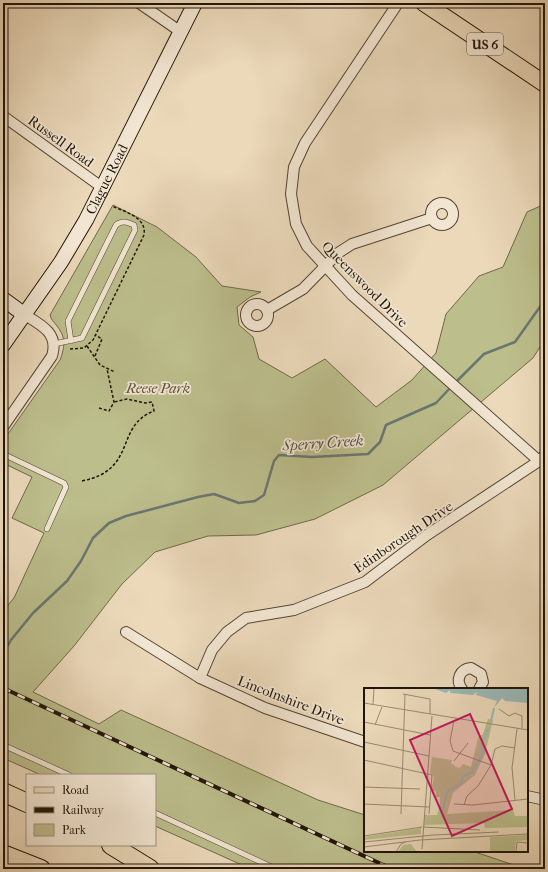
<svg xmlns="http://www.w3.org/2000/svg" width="548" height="872" font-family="'IM FELL French Canon',serif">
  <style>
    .green { fill: #bcbe8c; stroke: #6e694a }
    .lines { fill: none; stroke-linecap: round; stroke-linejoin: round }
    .stream { stroke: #6a7771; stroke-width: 2.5 }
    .lane-casing { stroke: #534534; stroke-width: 6 }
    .street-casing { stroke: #534534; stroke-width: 12 }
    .secondary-casing { stroke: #201407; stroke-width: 16 }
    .primary-casing { stroke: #201407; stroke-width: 18 }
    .highway-casing { stroke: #201407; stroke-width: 20 }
    .path { stroke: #201407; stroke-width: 1.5; stroke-dasharray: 3 2; stroke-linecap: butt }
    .lane { stroke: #f2e6d2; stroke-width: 5 }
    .street { stroke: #f2e6d2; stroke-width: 10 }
    .secondary { stroke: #f2e6d2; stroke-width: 14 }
    .primary { stroke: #ebd9ba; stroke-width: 16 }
    .highway { stroke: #ebd9ba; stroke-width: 18 }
    .rail-casing { stroke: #201407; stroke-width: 4 }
    .rail { stroke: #f2e6d2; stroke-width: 2.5; stroke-dasharray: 8; stroke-linecap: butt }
    .labels { text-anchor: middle; stroke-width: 3.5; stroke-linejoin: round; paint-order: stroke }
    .shield { fill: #f2e6d2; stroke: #5f5344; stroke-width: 1 }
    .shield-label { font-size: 13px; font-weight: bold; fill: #201407 }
    .street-label { font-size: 14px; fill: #201407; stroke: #f2e6d2 }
    .park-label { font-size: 14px; font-style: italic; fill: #575036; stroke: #f2e6d2 }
    .water-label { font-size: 15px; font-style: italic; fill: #4b4e45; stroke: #f2e6d2 }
    .inset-river { fill: none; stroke: #9bb9b8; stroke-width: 2 }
    .inset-road { fill: none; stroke: #9a8a72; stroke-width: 1 }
    .view { fill: #c2185b; fill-opacity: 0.15; stroke: #c2185b; stroke-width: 2 }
    .inset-edge { fill: none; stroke: #201407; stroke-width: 2 }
  </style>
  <rect width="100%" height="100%" fill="#ebd9ba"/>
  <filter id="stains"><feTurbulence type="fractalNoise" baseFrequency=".005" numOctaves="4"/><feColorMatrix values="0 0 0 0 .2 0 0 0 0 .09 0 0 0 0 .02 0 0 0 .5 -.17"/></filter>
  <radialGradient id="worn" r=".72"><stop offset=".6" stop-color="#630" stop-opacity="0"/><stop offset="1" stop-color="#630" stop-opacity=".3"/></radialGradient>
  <path class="green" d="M545,204V339L533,358L383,485L315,519L256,535L208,536L155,552L122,584L74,646L33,692L99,724L121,710L318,800L365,815V851H472L526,869H251L155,826V775H41L3,758V611L14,598L44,533L12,518L32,477L3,463V441L60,360C65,347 66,337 57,326C54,322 51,320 50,315L113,205L157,227L196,257L222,286L261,292L250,297L237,307L239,325L253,337L259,359L292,378L325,359L376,407L412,380L436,353L446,314L479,276L503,267L527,212Z"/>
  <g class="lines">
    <g class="stream">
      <polyline points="454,384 484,354 515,342 542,304 543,264 545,263"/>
      <polyline points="3,654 11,640 33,613 67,581 81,561 93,538 109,523 126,516 198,497 214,494 239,503 255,501 264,495 274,461 279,455 312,457 368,454 380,442 386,425 436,403 451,387"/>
    </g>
    <g class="lane-casing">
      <g id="lane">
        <path d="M54,344L82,338L135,230L134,225C127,222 122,220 116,225L68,321L71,341"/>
        <polyline points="3,454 64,483 66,487 47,529"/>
        <polyline points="3,745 69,775"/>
        <polyline points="155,813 276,869"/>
      </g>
    </g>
    <g class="street-casing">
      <g id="street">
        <polyline points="139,3 181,32"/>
        <polyline points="398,3 305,143 294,167 291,194 296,224 307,246 352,295 539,461"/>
        <polyline points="3,116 103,188"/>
        <circle cx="442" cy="214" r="11"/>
        <circle cx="257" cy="315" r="11"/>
        <polyline points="267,310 303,289 338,253 352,244 432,218"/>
        <path d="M3,427L52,356C59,334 42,325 25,315"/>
        <polyline points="126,632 200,678 265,708 365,742"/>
        <polyline points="200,678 212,650 227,632 246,618 294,610 365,582 427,535 539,461 545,455"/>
        <path d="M462,689C455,680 460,669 471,668L481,674L483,682L479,689"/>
        <polyline points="527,796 545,800"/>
      </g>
    </g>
    <g class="secondary-casing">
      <g id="secondary">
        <polyline points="3,299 25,315"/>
        <path id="s1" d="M3,345L61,262L86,220L195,3"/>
      </g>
    </g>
    <g class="primary-casing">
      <polyline id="primary" points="424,3 545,84"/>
    </g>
    <g class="highway-casing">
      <g id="highway">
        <polyline points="3,792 27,803"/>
        <polyline points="111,845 150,869"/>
        <polyline points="3,854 41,869"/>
      </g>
    </g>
    <g class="path">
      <polyline points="87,346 100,365 115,372"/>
      <path d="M70,349L84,348L93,340L144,235C147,217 125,212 112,206"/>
      <polyline points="95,356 102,339 95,335"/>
      <polyline points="99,408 109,411 114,402 107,369"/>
      <path d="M82,481C138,470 114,426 154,411L152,402L145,403L127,399L114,402"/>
    </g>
    <use href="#lane" class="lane"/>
    <use href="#street" class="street"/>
    <use href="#secondary" class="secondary"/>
    <use href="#primary" class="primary"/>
    <use href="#highway" class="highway"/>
    <g class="rail-casing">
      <polyline id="rail" points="3,688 392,869"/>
    </g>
    <use href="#rail" class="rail"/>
  </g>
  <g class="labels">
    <rect class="shield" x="467" y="33" width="36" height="22" rx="3"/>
    <g class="shield-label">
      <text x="485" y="49">US 6</text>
    </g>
    <g class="street-label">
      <text transform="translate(61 141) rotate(36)" y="5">Russell Road</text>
      <text dy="5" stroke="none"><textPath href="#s1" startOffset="196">Clague Road</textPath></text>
      <text transform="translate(365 284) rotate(45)" y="5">Queenswood Drive</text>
      <text transform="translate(403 537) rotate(-34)" y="5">Edinborough Drive</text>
      <text transform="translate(291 700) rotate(21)" y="5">Lincolnshire Drive</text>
    </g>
    <g class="park-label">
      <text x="158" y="393">Reese Park</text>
    </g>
    <g class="water-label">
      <text transform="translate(323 443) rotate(-4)" y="5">Sperry Creek</text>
    </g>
  </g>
  <g transform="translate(364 688)">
    <rect width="164" height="164" fill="#ebd9ba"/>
    <path d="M124,31L129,32L121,66L111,87L89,105L83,126L149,122L151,128H164V139L121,140L120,135L60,137V127H73L76,117V109H72V103H67L70,89L66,85L68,69L88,72L87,75L92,79L96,80L99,76L107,79L114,50L119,46ZM57,140V146L0,152V149ZM164,147V152L152,153L151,164H126V149ZM47,156L53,164H34L39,157Z" fill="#bcbe8c"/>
    <path d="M68,0H164V15L141,13L138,10L130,20L133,13L112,7L113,4L109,7L86,5V2L82,5Z" fill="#9bb9b8"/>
    <path class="inset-river" d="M127,33L130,20M78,126L83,104L98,95V89L108,84L113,75L119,65L118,55L125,39"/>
    <path class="inset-road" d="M39,6L66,11V26M0,15L164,42M9,17L10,0M135,21L145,28M145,28L151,25L158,28V40M90,32L86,53L89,63L127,77M0,34L66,47M11,37L18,19M0,54L65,68M0,72L68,87L65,126M90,73L104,55M0,99L56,101M151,112L148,80L153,41M0,116L65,119M90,116L109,117L164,111M100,117L103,108L114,98L127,77L131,61L138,58L151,60M37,126L41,6M59,139L116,142M0,148L58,139M0,154L69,147L135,144M0,159L56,152L164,146M58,161L68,28M32,164L37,156L42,154M152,164L153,154L164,155"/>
    <path class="view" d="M106,26L148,121L88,148L46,52Z"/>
    <rect width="164" height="164" class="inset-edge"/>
  </g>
  <rect width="548" height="872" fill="none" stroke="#ebd9ba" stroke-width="16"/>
  <rect x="4" y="4" width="540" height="864" fill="none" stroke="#201407" stroke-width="2"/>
  <rect x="8" y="8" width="532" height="856" fill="none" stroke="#201407"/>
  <rect x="26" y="774" width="130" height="72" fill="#f2e6d2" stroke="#9e9281"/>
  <rect x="34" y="787" width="20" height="6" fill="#ebd9ba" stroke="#9e9281"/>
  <text x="62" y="794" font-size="12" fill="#201407">Road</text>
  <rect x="34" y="807" width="20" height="6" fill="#201407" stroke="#9e9281"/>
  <text x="62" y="814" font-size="12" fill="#201407">Railway</text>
  <rect x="34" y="824" width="20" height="12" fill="#bcbe8c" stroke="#9e9281"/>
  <text x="62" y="834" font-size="12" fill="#201407">Park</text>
  <rect width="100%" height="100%" filter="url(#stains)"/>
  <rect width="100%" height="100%" fill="url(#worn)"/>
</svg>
